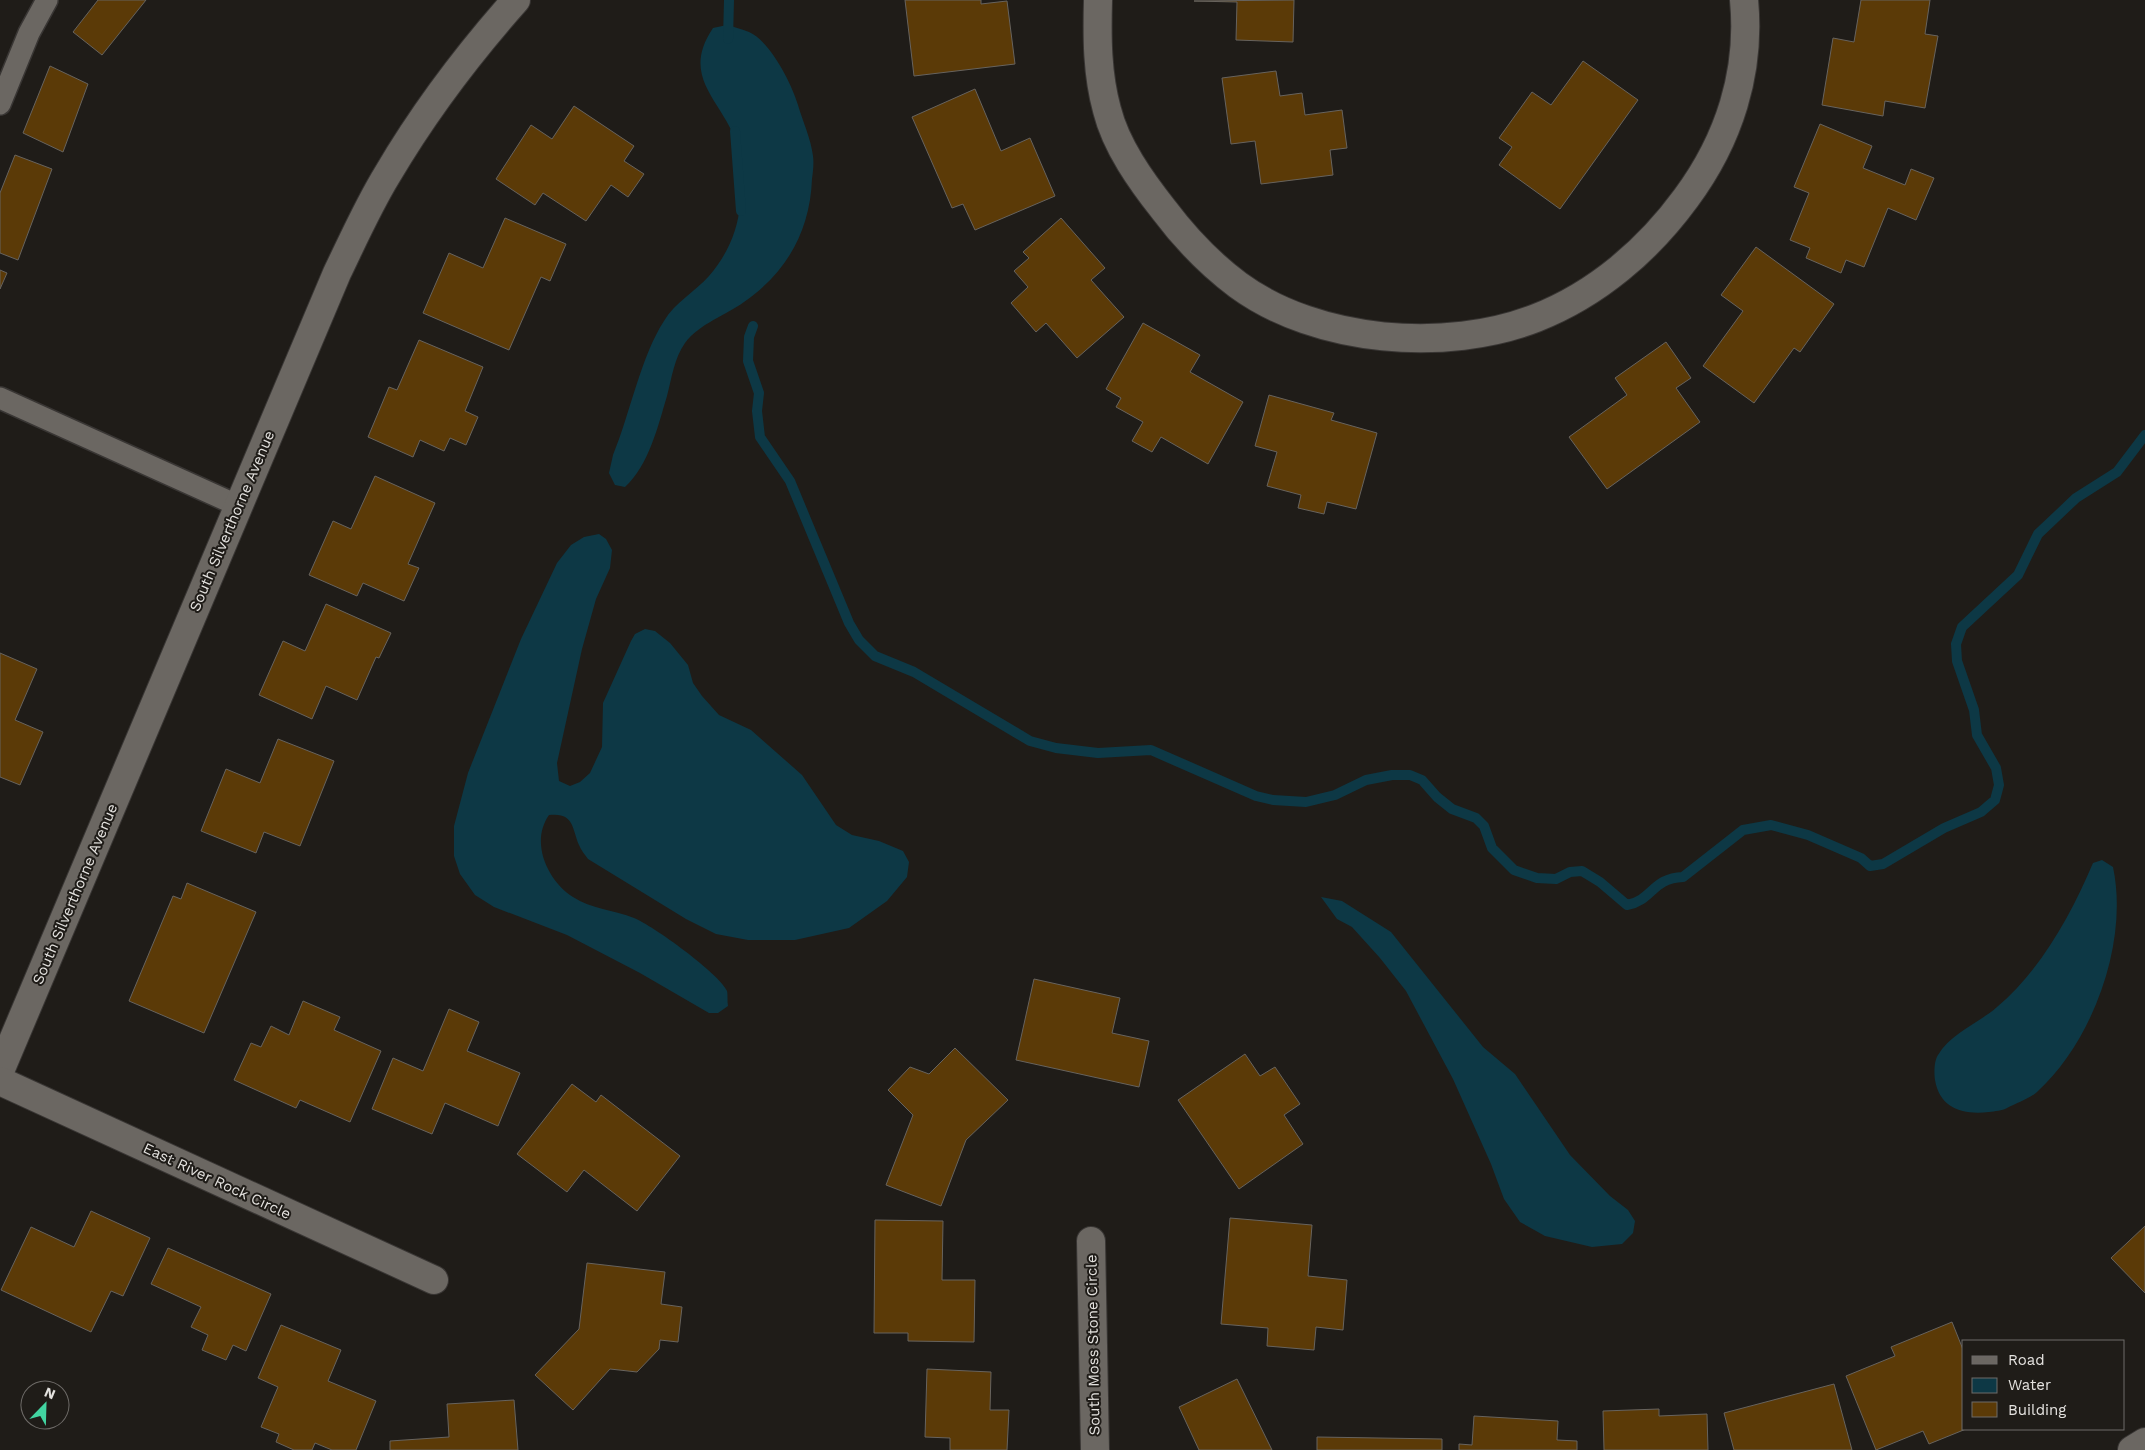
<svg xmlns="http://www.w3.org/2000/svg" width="2145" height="1450" font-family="'Work Sans',sans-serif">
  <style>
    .water { fill: #0d3845 }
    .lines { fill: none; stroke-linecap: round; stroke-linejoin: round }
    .stream { stroke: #0d3845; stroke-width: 10 }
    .building { fill: #5b3a07; stroke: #67635e }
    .lane-casing { stroke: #393634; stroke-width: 24 }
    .street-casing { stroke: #393634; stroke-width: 30 }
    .lane { stroke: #6b6762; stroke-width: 21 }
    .street { stroke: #6b6762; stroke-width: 28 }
    .labels { text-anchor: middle; stroke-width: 4; stroke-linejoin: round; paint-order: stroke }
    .street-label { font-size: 15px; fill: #e4e2df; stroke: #1f1c18 }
  </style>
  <rect width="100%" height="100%" fill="#1f1c18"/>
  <g class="water">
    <path d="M727,25C734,27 742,29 749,32C770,41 792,84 798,105C803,122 811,139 813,156C814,163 813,172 812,179C810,231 787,272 744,302C726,315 699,324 685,343C674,359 672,377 667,396C658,426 649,465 625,487L615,485L609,473L613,455C630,414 641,356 664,321C675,302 695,292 709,276C727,255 738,231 740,204C741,188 743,168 739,152C729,104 677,81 713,28Z"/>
    <path d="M599,534L606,539L612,550L610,568L596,599L582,649L557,763L559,781L570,786L580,782L590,773L602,747L603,703L631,641L635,634L645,629L655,631L670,643L688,665L693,683L702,696L719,715L751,730L802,775L836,825L852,835L879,841L903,851L909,862L907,877L887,901L849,928L795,940H748L716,934L686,919L588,859C585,855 581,850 579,845C572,828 574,812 549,815C530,842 547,880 573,897C591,909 614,910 634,918C652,925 720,974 727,991C728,995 727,1001 728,1006L718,1013H709L640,973L567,935L494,907L475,895L460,874L454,856V826L468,773L521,639L557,563L571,545L584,537Z"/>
    <path d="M2102,860L2113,867C2129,942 2093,1041 2037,1092C2029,1099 2017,1103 2007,1108C2002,1111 1995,1111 1989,1112C1963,1115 1940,1109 1935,1080C1934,1073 1934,1061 1938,1055C1951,1033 1979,1023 1997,1007C2040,971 2071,915 2093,863Z"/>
    <polygon points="1321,897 1342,901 1391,932 1483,1047 1515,1074 1570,1155 1610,1196 1628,1210 1635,1221 1633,1233 1622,1244 1592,1247 1545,1236 1520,1222 1504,1199 1491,1164 1453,1079 1406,991 1380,958 1352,927 1337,919"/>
  </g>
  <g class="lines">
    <g class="stream">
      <polyline points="728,39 729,0"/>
      <polyline points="735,131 741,211"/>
      <path d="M753,326L749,337L748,361L759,393L757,411L760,437L790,481L849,623L859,640L875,656L914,672L1030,741L1056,748L1098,753L1151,750L1256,796L1273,800L1306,802L1335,795L1366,780L1392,775H1410L1422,780L1437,797L1452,809L1476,818L1484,826L1492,848L1514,870L1537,878L1556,879L1570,872L1582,871L1600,882L1627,905C1653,900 1652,878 1683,877L1743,830L1771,825L1808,835L1861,858L1870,866L1883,864L1944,828L1981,812L1995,800L1999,785L1996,768L1977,735L1974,710L1957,661L1956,644L1962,627L2018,575L2038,534L2076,498L2117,472L2145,435"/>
    </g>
  </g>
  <g class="building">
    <polygon points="98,0 146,0 102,55 73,32"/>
    <polygon points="905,0 981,0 981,4 1007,1 1015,64 914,76"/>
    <polygon points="1294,0 1293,42 1236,40 1237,2 1194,1"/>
    <polygon points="1861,0 1930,0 1925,34 1938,36 1925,108 1885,101 1883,116 1822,105 1833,38 1854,42"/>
    <polygon points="1583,61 1638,100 1560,209 1499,165 1512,147 1499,138 1532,92 1551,105"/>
    <polygon points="50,66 88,84 63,152 23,133"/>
    <polygon points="1276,71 1280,96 1302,93 1305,115 1342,110 1347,148 1330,150 1333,175 1261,184 1255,141 1231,144 1222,78"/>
    <polygon points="975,89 1001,151 1030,138 1055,196 975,230 963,204 952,208 912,117"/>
    <polygon points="574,106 634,146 624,161 644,174 628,197 611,185 586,221 543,193 535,205 496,179 531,125 552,139"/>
    <polygon points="1820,124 1872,146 1863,168 1905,185 1911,169 1934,178 1916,220 1888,208 1864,267 1846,260 1841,273 1806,258 1810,248 1790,240 1809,193 1794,187"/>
    <polygon points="15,155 52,169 18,260 0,253 0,193"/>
    <polygon points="505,218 566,244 550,281 541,277 509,350 423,313 449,253 483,268"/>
    <polygon points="1061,218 1105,268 1091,280 1124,317 1077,358 1046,323 1036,332 1011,303 1028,287 1014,271 1029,258 1023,252"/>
    <polygon points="1756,247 1834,304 1800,352 1794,348 1754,403 1703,366 1743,311 1721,295"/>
    <polygon points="0,270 7,273 0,289"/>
    <polygon points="1143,323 1200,355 1190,372 1243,402 1208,464 1161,437 1152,452 1132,441 1143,422 1116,407 1121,398 1106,389"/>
    <polygon points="419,340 483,367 465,411 478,417 466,445 450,438 444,451 420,440 413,457 368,437 389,387 397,390"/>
    <polygon points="1666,342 1691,378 1676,388 1700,422 1607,489 1569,437 1627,395 1615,378"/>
    <polygon points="1269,395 1334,413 1331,420 1377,433 1356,509 1327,502 1324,514 1298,508 1301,495 1267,486 1277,452 1255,446"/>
    <polygon points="375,476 435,503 408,564 419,568 404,601 363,583 357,596 309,575 333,521 351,529"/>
    <polygon points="326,604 391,633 379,658 376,657 357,700 326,686 312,719 259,695 283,641 305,651"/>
    <polygon points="0,653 37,669 15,720 43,732 20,785 0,777"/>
    <polygon points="278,739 334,761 300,846 264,832 256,853 201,831 226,769 260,783"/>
    <polygon points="187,883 256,912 204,1033 129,1001 173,896 181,899"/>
    <polygon points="1034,979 1120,998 1112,1033 1149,1041 1139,1087 1016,1060"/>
    <polygon points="303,1001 340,1017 334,1030 381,1051 350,1122 300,1100 296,1108 234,1080 251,1043 261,1047 271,1026 289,1035"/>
    <polygon points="449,1009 479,1022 467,1051 520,1073 498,1126 445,1103 432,1134 372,1109 393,1058 423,1071"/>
    <polygon points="955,1048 1008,1100 966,1140 941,1206 886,1185 913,1115 888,1090 910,1067 929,1074"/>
    <polygon points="1245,1054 1260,1076 1275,1067 1300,1104 1284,1115 1303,1144 1239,1189 1178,1100"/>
    <polygon points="572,1084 596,1102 601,1095 680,1156 637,1211 584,1170 567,1192 517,1154"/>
    <polygon points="91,1211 150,1238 123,1296 111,1291 91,1332 1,1290 31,1227 74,1247"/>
    <polygon points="1230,1218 1312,1225 1308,1276 1347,1280 1343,1330 1316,1327 1314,1350 1267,1346 1268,1328 1221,1324"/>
    <polygon points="875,1220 943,1221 942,1280 975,1280 974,1342 908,1341 908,1333 874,1333"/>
    <polygon points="2145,1226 2145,1293 2111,1258"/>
    <polygon points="168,1248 271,1294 246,1351 233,1345 226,1360 202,1350 208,1335 191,1327 201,1307 151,1284"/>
    <polygon points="587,1263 665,1272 661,1304 682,1307 678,1342 660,1340 659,1349 637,1372 610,1369 573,1410 535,1375 579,1329"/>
    <polygon points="1952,1322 1964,1352 1964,1429 1966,1429 1929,1444 1923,1431 1876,1450 1846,1376 1895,1356 1891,1347"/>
    <polygon points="281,1325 341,1350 328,1381 376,1401 356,1450 332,1450 315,1443 312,1450 294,1450 276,1442 279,1434 261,1427 278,1387 258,1378"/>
    <polygon points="927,1369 991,1372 990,1410 1009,1410 1007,1450 950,1450 950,1438 925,1437"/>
    <polygon points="1237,1379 1272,1450 1199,1450 1179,1407"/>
    <polygon points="1834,1384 1852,1450 1734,1450 1724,1413"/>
    <polygon points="514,1400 518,1450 390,1450 390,1441 449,1437 447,1404"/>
    <polygon points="1659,1409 1659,1416 1707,1414 1708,1450 1604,1450 1603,1411"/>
    <polygon points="1474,1416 1558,1421 1557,1440 1577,1441 1577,1450 1459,1450 1459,1444 1472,1445"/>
    <polygon points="1317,1437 1442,1439 1442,1450 1317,1450"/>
  </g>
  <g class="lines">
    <g class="lane-casing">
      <g id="lane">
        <polyline points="0,104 29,33 47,0"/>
        <polyline points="0,398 239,506"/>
      </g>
    </g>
    <g class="street-casing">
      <g id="street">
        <path d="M1098,0C1097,37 1097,74 1107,110C1116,146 1141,181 1164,210C1185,238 1210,264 1238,285C1317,343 1447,353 1536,318C1597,294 1648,250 1686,198C1729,140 1751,72 1744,0"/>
        <path d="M0,1071L337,273C353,240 368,206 387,175C424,112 468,54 516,0"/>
        <polyline points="0,1081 434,1280"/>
        <polyline points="1091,1241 1095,1450"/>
        <polyline points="2132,1450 2145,1442"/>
      </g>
    </g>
    <use href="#lane" class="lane"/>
    <use href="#street" class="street"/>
  </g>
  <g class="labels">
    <g class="street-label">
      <text transform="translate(232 521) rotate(-67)" y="5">South Silverthorne Avenue</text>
      <text transform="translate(75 894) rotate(-67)" y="5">South Silverthorne Avenue</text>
      <text transform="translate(217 1181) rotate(25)" y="5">East River Rock Circle</text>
      <text transform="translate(1093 1345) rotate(-91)" y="5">South Moss Stone Circle</text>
    </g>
  </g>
  <rect x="1962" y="1340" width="162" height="90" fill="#1f1c18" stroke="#6e6b68"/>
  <rect x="1972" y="1356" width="25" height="8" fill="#6b6762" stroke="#6e6b68"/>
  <text x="2008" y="1365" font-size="15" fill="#e4e2df">Road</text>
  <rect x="1972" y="1378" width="25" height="15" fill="#0d3845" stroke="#6e6b68"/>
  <text x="2008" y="1390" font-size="15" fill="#e4e2df">Water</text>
  <rect x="1972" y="1402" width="25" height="15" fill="#5b3a07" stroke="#6e6b68"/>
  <text x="2008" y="1415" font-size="15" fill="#e4e2df">Building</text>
  <g transform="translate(45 1405) rotate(23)"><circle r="24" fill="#1f1c18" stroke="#6e6b68"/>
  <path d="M0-4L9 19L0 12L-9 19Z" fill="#42d4a1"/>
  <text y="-8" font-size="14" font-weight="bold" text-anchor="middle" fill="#e4e2df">N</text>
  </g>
</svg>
